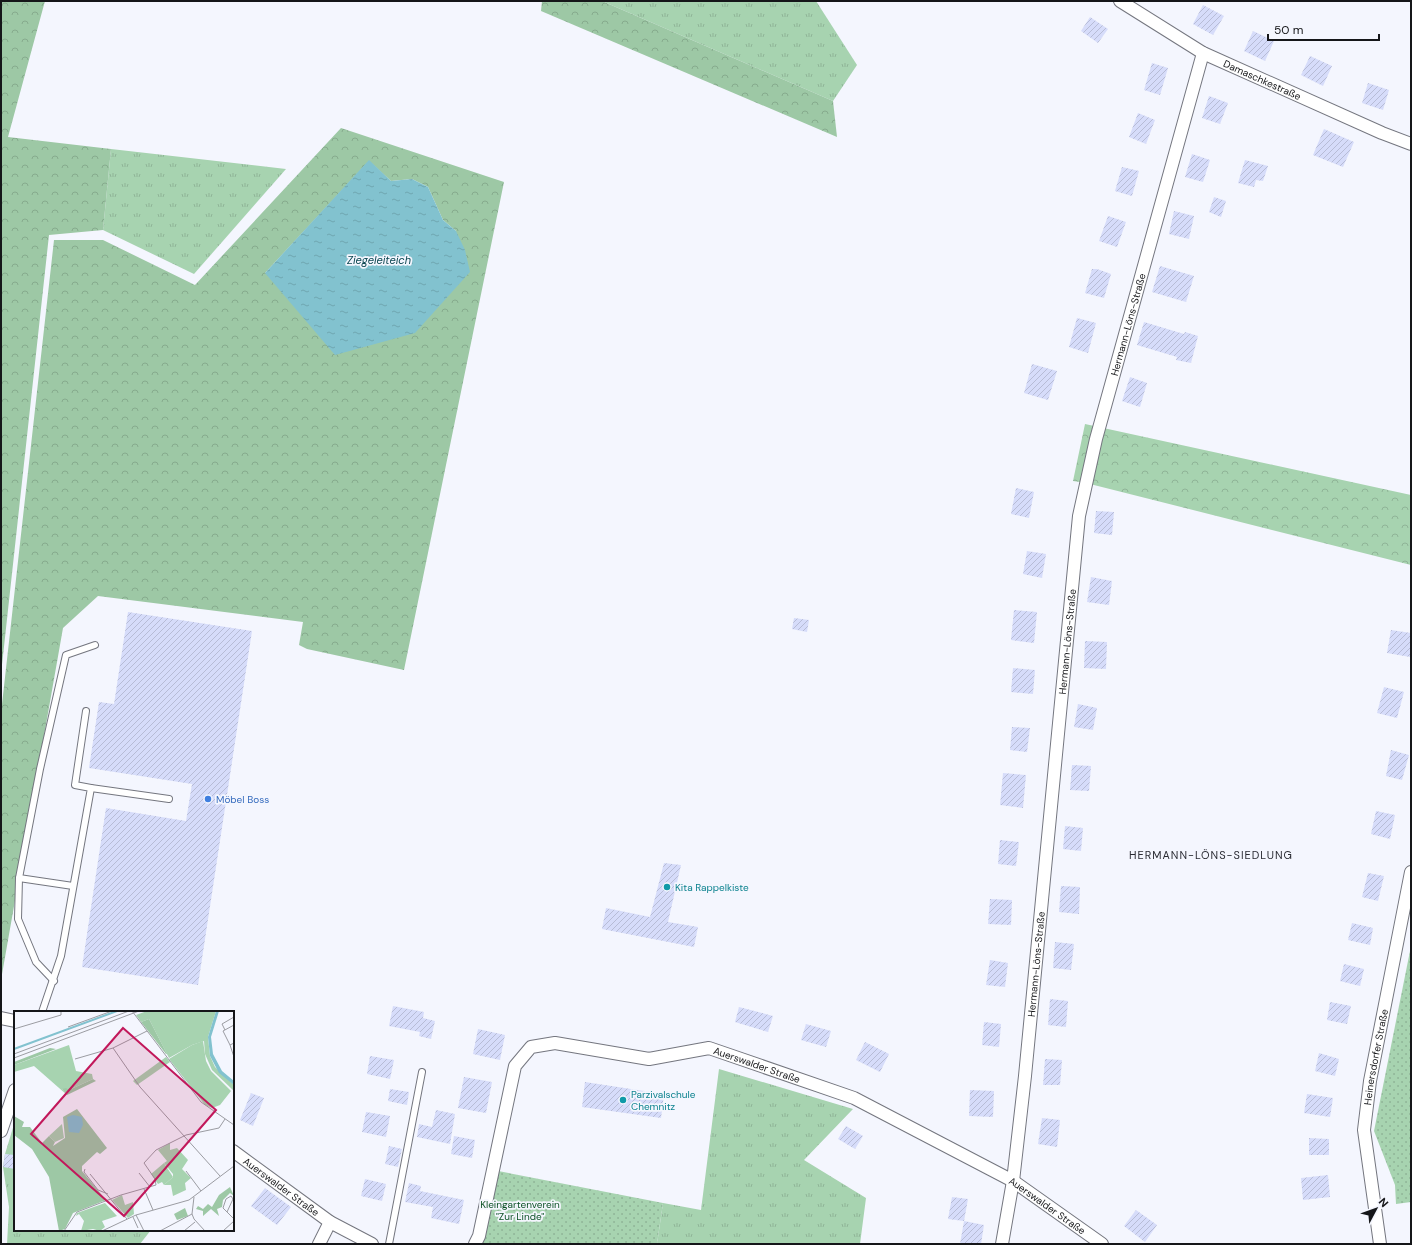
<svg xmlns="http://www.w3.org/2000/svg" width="1412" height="1245" font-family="'DM Sans',sans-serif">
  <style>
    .grass { fill: url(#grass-tufts) }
    .forest { fill: url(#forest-crowns); fill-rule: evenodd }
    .park { fill: url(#park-crowns) }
    .garden { fill: url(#garden-dots) }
    .water { fill: url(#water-ripples) }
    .building { fill: url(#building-hatch) }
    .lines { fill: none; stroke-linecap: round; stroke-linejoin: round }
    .lane-casing { stroke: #74767f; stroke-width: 8 }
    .street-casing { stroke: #74767f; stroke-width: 14 }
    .lane { stroke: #fff; stroke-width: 6 }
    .street { stroke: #fff; stroke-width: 12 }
    .shop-dot { fill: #3f7fe0; stroke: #f4f6fe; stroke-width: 1.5 }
    .culture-dot { fill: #0f9aa8; stroke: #f4f6fe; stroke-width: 1.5 }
    .labels { text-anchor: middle; stroke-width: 3.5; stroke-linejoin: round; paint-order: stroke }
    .street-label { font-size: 10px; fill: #151619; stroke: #f4f6fe }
    .shop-label { font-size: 10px; fill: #366cbe; stroke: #f4f6fe; text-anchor: start }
    .culture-label { font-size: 10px; fill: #0d838f; stroke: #f4f6fe; text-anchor: start }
    .park-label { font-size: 10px; fill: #0b5125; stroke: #f4f6fe }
    .water-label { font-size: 11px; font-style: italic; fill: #0a4650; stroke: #f4f6fe }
    .neighbourhood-label { font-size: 11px; letter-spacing: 1px; fill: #292a32; stroke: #f4f6fe }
    .inset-river { fill: none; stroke: #82c2cf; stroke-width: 2 }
    .inset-road { fill: none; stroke: #9b9ca2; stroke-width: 1 }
    .view { fill: #c2185b; fill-opacity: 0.15; stroke: #c2185b; stroke-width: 2 }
    .inset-edge { fill: none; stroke: #151619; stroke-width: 2 }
  </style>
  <defs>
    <pattern id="grass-tufts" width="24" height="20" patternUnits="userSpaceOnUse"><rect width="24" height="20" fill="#a7d3b0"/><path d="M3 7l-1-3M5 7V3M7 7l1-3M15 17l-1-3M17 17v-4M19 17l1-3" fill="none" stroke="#8fb497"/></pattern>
    <pattern id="forest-crowns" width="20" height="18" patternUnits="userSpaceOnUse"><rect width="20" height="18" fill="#9dc8a5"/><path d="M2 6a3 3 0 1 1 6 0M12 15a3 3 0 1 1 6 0" fill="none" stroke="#86ab8d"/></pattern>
    <pattern id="park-crowns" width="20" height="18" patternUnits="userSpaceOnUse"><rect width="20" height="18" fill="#a7d3b0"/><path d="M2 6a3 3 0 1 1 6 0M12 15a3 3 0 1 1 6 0" fill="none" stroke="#8fb497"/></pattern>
    <pattern id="garden-dots" width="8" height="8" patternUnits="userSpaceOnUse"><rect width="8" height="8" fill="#a7d3b0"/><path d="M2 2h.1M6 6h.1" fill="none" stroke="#8fb497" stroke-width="1.8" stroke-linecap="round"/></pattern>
    <pattern id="water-ripples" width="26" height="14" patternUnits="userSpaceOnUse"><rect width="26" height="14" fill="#82c2cf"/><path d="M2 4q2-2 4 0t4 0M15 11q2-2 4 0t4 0" fill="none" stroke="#6fa6b1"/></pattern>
    <pattern id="building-hatch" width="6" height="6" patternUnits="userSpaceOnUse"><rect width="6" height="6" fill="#d6dcfa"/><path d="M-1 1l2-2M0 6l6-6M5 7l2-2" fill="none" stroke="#b7bcd6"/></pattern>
  </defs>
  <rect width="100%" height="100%" fill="#f4f6fe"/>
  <g class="grass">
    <polygon points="602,1 816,1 857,65 833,101"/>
    <polygon points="111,149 286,169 194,274 103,230"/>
    <polygon points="719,1069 853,1109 804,1160 866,1198 860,1244 657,1244 663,1203 701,1210"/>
    <polygon points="15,1121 15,1230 151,1230 140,1244 7,1244 9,1207 3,1167 5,1154"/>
  </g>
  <g class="forest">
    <polygon points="1,1 45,1 8,137 111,149 103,230 49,235 1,674"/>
    <polygon points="542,1 602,1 833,101 837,137 541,11"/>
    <path d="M341,128L504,182L404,670L307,649L299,645L303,622L98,596L63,628L1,980V713L54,240H103L195,285ZM369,161L391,181L412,179L428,187L443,220L456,231L265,273Z"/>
  </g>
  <polygon class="park" points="1085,424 1411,495 1411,565 1086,483 1073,481"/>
  <g class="garden">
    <polygon points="1411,946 1411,1202 1396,1204 1395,1185 1374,1131"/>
    <polygon points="493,1170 663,1203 657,1244 476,1244"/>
  </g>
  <polygon class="water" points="369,160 391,181 412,179 428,187 443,220 456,231 465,250 470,272 415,333 335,355 265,273"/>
  <g class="building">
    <polygon points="1203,5 1224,16 1213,35 1193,24"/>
    <polygon points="1090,17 1108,29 1098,43 1081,31"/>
    <polygon points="1253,31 1274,41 1265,61 1244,51"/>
    <polygon points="1310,56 1332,66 1323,86 1301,75"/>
    <polygon points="1152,63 1168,68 1160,95 1144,90"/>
    <polygon points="1368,83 1389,90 1383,110 1362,103"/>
    <polygon points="1209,96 1228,103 1220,124 1202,118"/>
    <polygon points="1138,113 1155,120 1146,144 1129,137"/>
    <polygon points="1324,129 1354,142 1343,167 1313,155"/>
    <polygon points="1192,154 1210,160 1203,182 1185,177"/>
    <polygon points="1245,160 1268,166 1263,181 1256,180 1254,187 1238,183"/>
    <polygon points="1122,167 1139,171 1132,196 1115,191"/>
    <polygon points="1214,197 1226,201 1221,217 1209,212"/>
    <polygon points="1174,211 1194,216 1189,239 1169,234"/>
    <polygon points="1108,216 1126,222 1117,247 1099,241"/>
    <polygon points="1160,266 1194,276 1186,302 1152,292"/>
    <polygon points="1092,269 1097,269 1111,274 1104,298 1085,293"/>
    <polygon points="1077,318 1096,323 1088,353 1069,347"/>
    <polygon points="1144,322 1184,334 1185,332 1198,336 1191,363 1176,360 1177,357 1137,345"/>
    <polygon points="1032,364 1057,371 1048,400 1024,393"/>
    <polygon points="1130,377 1147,383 1140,407 1122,401"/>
    <polygon points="1016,488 1034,492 1029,518 1011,514"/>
    <polygon points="1096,511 1114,512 1112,535 1094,533"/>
    <polygon points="1027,551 1046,554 1042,578 1023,574"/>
    <polygon points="1091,577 1112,581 1109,605 1087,602"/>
    <polygon points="1014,610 1037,612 1034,643 1011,640"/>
    <polygon points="128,612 252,631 198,985 82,967 106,808 186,821 192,784 89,768 99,702 114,704"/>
    <polygon points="794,618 809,620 807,632 792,629"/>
    <polygon points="1391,630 1411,633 1410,657 1387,653"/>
    <polygon points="1085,641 1107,642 1106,669 1084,668"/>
    <polygon points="1013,668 1035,670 1033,694 1011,692"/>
    <polygon points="1384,687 1404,692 1397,718 1377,713"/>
    <polygon points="1078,704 1097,708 1093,730 1074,727"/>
    <polygon points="1012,727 1030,728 1027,752 1010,750"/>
    <polygon points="1391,750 1409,755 1402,780 1386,776"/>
    <polygon points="1072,765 1091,766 1089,791 1070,790"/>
    <polygon points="1003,773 1026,775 1023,808 1000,805"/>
    <polygon points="1376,811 1395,815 1390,839 1371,834"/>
    <polygon points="1065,826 1083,828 1081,851 1063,849"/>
    <polygon points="1000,840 1019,842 1016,866 998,864"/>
    <polygon points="664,863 681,865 668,922 698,927 694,947 602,929 606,908 650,917"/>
    <polygon points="1368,873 1384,876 1378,901 1362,897"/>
    <polygon points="1061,886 1080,887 1079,914 1059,912"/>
    <polygon points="990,899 1012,900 1011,925 988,924"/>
    <polygon points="1352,923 1373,928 1370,945 1348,940"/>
    <polygon points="1055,942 1074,944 1071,970 1053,968"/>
    <polygon points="990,960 1008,963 1005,987 986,985"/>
    <polygon points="1344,964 1364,969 1360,986 1340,981"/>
    <polygon points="1050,999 1068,1001 1066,1027 1048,1025"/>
    <polygon points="1330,1002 1351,1006 1347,1024 1327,1020"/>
    <polygon points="393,1006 424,1012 423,1018 435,1021 431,1039 419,1036 420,1032 389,1026"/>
    <polygon points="739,1007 773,1016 768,1032 735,1022"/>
    <polygon points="984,1022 1001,1024 999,1047 982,1045"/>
    <polygon points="806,1024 831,1031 826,1047 801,1040"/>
    <polygon points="478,1029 505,1035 500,1060 473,1054"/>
    <polygon points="865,1042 889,1054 880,1072 856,1060"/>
    <polygon points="1319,1053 1339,1059 1335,1076 1315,1071"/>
    <polygon points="370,1056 394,1060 390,1079 367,1074"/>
    <polygon points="1045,1059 1062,1060 1060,1085 1043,1085"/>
    <polygon points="464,1077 492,1082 486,1113 458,1108"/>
    <polygon points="585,1082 664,1094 661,1118 582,1107"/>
    <polygon points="390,1089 409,1092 407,1105 388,1101"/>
    <polygon points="970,1090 994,1091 993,1117 969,1116"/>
    <polygon points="251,1093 264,1098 253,1126 240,1120"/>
    <polygon points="1307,1094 1333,1098 1330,1117 1304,1113"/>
    <polygon points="436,1110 455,1114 450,1144 417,1137 419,1124 432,1127"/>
    <polygon points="366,1112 390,1116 386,1137 362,1132"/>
    <polygon points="1042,1118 1060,1120 1057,1147 1038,1144"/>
    <polygon points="846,1126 863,1136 855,1149 838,1139"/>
    <polygon points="454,1136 475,1140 472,1158 451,1154"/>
    <polygon points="1309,1138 1329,1139 1329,1155 1309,1155"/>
    <polygon points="389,1146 402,1149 398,1167 385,1164"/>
    <polygon points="5,1154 15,1155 15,1169 3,1167"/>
    <polygon points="1328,1175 1330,1197 1303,1200 1301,1178"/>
    <polygon points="365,1179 386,1184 382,1201 361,1196"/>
    <polygon points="409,1183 421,1186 420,1191 464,1200 459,1224 431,1218 433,1207 405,1202"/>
    <polygon points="265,1188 291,1207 277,1225 251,1206"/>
    <polygon points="952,1197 968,1199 964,1221 948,1219"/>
    <polygon points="1136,1210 1157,1225 1145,1242 1124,1226"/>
    <polygon points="964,1221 984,1225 981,1244 960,1244"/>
  </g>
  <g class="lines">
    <g class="lane-casing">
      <g id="lane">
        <polyline points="91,788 169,799"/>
        <polyline points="19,878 73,886"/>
        <polyline points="54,981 36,962 18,919 19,878 40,769 66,655 95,645"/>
        <polyline points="42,1012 61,956 91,788 75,785 86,711"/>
        <polyline points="389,1244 422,1072"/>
      </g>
    </g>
    <g class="street-casing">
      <g id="street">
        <path id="s1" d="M1120,1L1203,53L1382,133L1411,144"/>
        <polyline points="1,1018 15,1021"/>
        <polyline points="1,1131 15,1090"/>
        <path id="s2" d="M233,1151L330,1222L372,1244"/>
        <polyline points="319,1244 330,1222"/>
        <path id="s3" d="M475,1244L479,1236L515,1066L531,1047L555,1043L649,1059L709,1048L854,1098L1013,1181L1102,1244"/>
        <path id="s4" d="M1002,1244L1013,1181L1025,1076L1079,516L1096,439L1203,53"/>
        <path id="s5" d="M1380,1244L1364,1130L1370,1081L1411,872"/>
      </g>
    </g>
    <use href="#lane" class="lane"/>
    <use href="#street" class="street"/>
  </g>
  <circle class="shop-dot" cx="208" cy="799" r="4"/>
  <g class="culture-dot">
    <circle cx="667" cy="887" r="4"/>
    <circle cx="623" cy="1100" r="4"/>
  </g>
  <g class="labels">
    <g class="street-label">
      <text dy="4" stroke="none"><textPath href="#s1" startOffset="163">Damaschkestraße</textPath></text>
      <text dy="4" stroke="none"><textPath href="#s4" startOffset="930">Hermann-Löns-Straße</textPath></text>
      <text dy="4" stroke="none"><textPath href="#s4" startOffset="606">Hermann-Löns-Straße</textPath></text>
      <text dy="4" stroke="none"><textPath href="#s4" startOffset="282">Hermann-Löns-Straße</textPath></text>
      <text dy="4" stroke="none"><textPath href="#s5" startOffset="189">Heinersdorfer Straße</textPath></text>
      <text dy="4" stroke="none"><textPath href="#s3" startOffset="439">Auerswalder Straße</textPath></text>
      <text dy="4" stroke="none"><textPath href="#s2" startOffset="60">Auerswalder Straße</textPath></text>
      <text dy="4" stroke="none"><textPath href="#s3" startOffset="763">Auerswalder Straße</textPath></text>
    </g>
    <g class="shop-label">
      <text x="216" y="803">Möbel Boss</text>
    </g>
    <g class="culture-label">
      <text x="675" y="891">Kita Rappelkiste</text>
      <text x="631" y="1098">Parzivalschule<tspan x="631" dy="12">Chemnitz</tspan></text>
    </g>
    <g class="park-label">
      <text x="520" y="1208">Kleingartenverein<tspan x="520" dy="12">"Zur Linde"</tspan></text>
    </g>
    <g class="water-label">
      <text x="379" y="264">Ziegeleiteich</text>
    </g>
    <g class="neighbourhood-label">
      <text x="1211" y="859">HERMANN-LÖNS-SIEDLUNG</text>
    </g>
  </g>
  <g transform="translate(14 1011)">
    <rect width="220" height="220" fill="#f4f6fe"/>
    <path d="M133,0H202L194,26L196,45L201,56L220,74V80L198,59L191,43L190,30L178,34L155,47L135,8L127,11L122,4ZM55,34L62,60L78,63L79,68L55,79L48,78L53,84L20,55L0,61V54ZM48,113L50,127L41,131L35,125ZM156,132V139L163,137L174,149L168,158L177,167L171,172L172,179L159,185L157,174H150L159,166V163L150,152L153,150L144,139ZM108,184L111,194L119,191L120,203L114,207L98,189ZM91,192L103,205L88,210L91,216L86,220L79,218L67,220L70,210L65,203L62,205L63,202Z" fill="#a7d3b0"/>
    <path d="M135,8L153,43H152L127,11ZM36,37L42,38L0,54V51ZM79,68L82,70L53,84L48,78L52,77L55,79ZM63,98L93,137L86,143L83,141L68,155V160L92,189L59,202L51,218L45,220L35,166L18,138L0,124V105L10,111L8,116H16L28,132L35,125L41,131L39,135L51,127L49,106ZM216,176L220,185L216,182L209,189L208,196L203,198L205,205L197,198L189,205V200L182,198L184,195L189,198L194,193L198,196L205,184ZM171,197L174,205L163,209L160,203Z" fill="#9dc8a5"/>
    <path d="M152,46L156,51L123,74L119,70Z" fill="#a7d3b0"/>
    <path d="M189,30L192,50L197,60L217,80L206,94L198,97L191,94L155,48L178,34ZM150,152L159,166L150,174L148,171L144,173L137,163Z" fill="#a7d3b0"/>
    <path d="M202,0H205L197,26L199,43L208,60L220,70V74L205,62L196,45L194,26ZM59,104L68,106L69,114L65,122L55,121L53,106Z" fill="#82c2cf"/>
    <path class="inset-river" d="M0,38L103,0"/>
    <path class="inset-road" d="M118,0L187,91L220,114M220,14L209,20L216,34L220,32M54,16L98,0M0,18L47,4V0M211,19L208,13L220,6M216,34L220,46M99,37L126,76L206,165M0,43L115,0M0,47L125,0M61,48L99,37L133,20M71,158L70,161L84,179L94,183M172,160L187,180M125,162L136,176M76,163L113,208M130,178L139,199M213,201L219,188L217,185L212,188L209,197L220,208M178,203L180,208L191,220M122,204L130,220M119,206L124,217M50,220L63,201L107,184L142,174L141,168L130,152L142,139L172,124L205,117L211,108M88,220L122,204L175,189L220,155M146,220L178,203L180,186M170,220L181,211M209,220L220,210"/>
    <path class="view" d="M109,17L202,99L110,205L17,123Z"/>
    <rect width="220" height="220" class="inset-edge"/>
  </g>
  <rect width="1412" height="1245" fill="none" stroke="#151619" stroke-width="4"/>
  <g transform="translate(1376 1209) rotate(49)" stroke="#f4f6fe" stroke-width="3" paint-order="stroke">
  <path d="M0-3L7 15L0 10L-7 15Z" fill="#151619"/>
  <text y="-6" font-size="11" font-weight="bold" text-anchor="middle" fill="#151619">N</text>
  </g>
  <path d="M1268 34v6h111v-6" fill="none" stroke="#151619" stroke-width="2"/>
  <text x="1274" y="34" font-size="12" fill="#151619" stroke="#f4f6fe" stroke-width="3" paint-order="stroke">50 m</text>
</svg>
